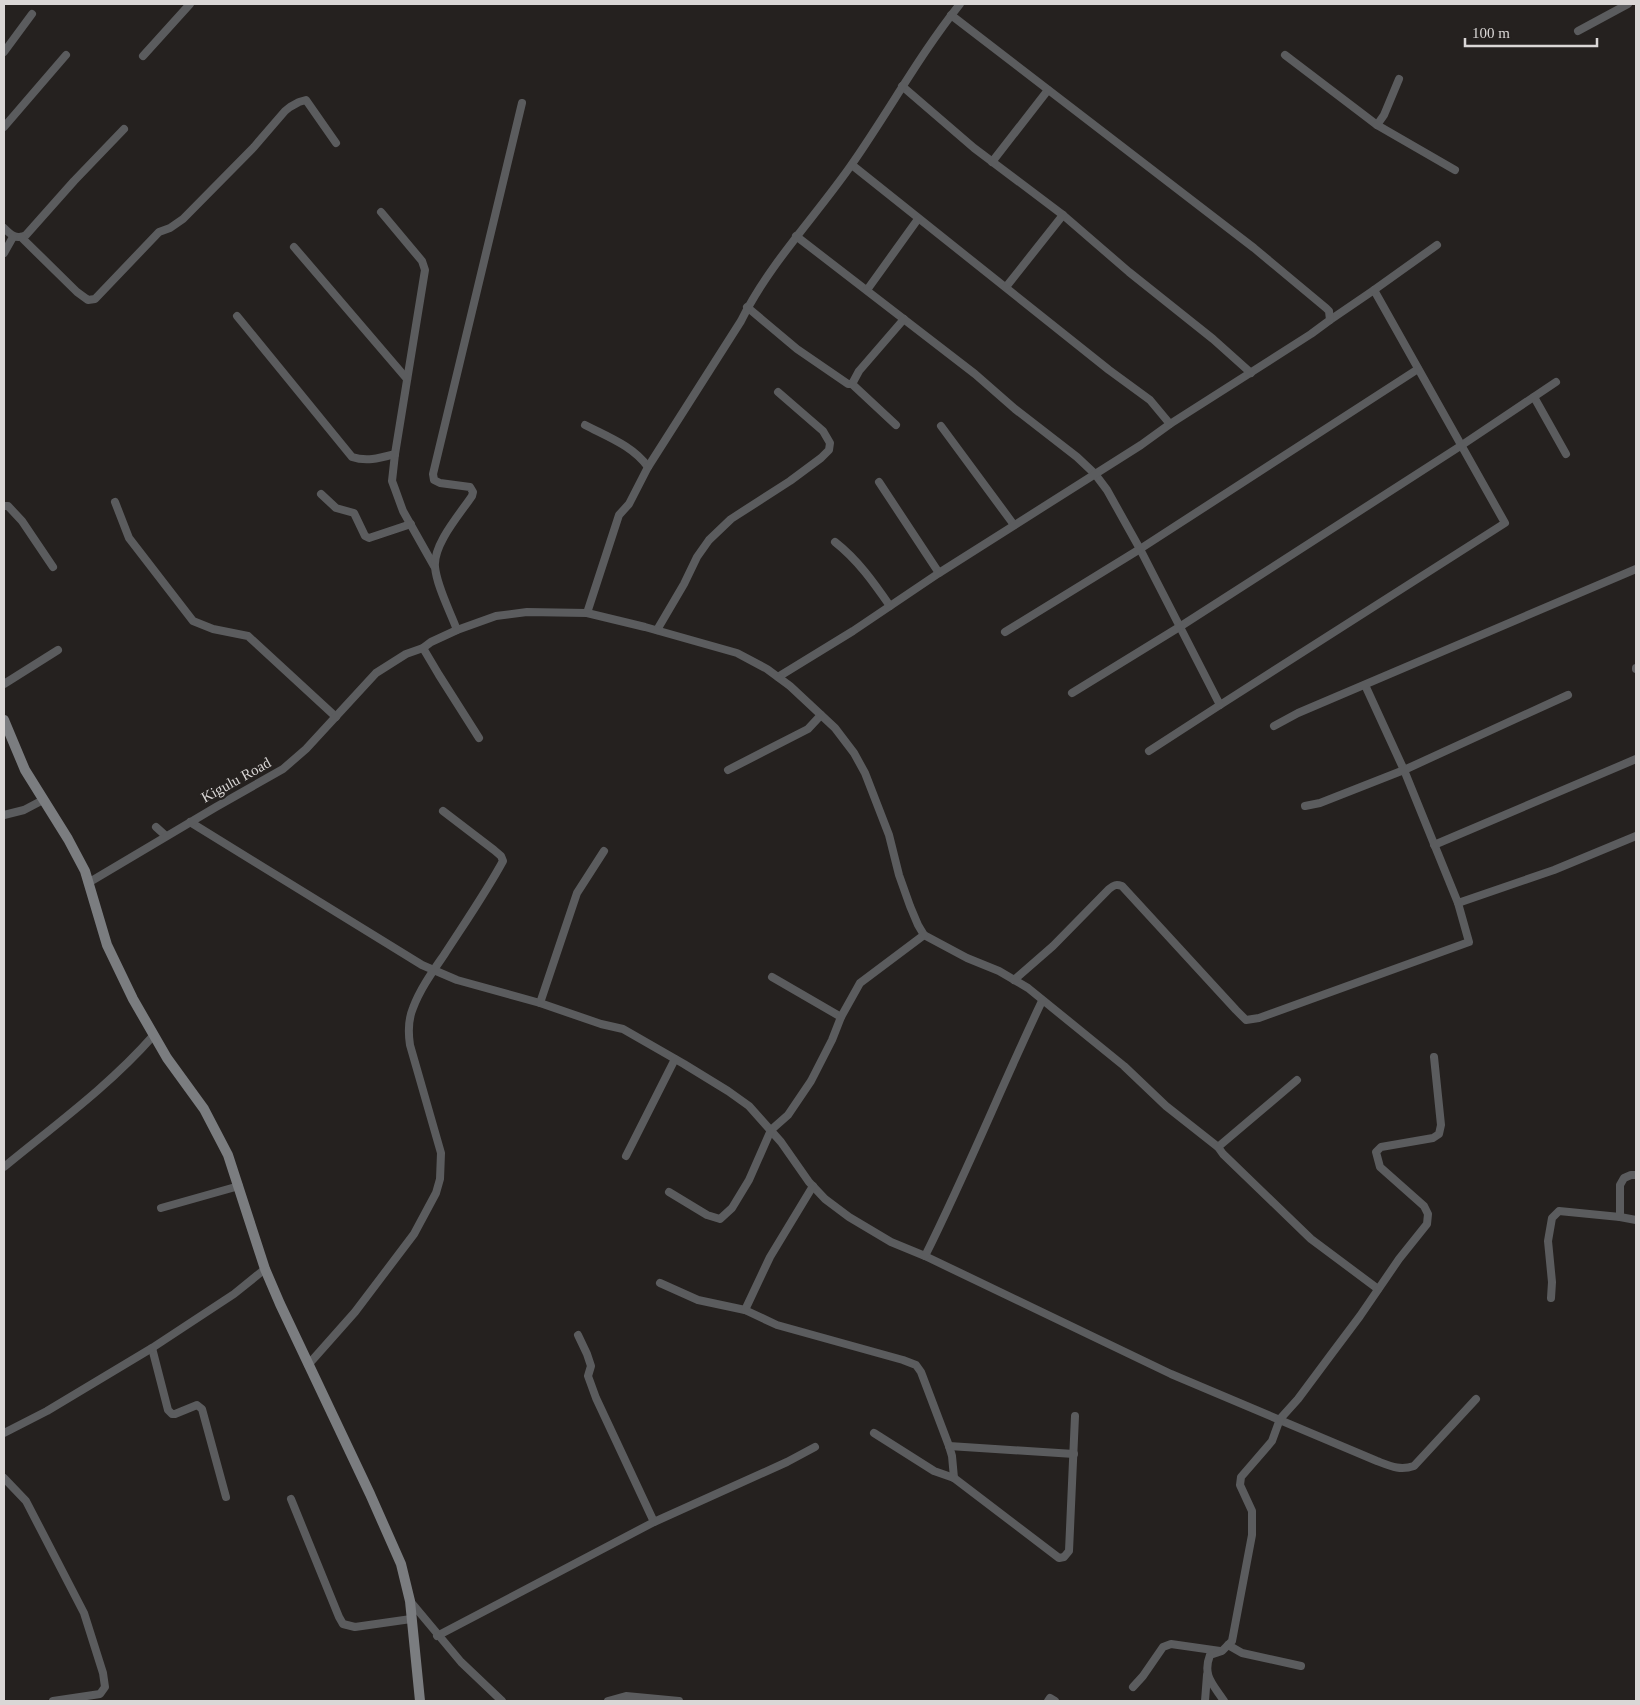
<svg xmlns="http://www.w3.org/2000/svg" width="1640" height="1705" font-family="'Times New Roman',serif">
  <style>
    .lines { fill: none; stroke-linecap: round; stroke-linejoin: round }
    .street { stroke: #5b5c5e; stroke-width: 8 }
    .secondary { stroke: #7b7d80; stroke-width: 10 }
    .labels { text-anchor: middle; stroke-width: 5; stroke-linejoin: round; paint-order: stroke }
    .street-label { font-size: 15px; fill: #dad7d6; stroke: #25211f }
  </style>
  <rect width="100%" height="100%" fill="#25211f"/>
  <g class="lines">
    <g class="street">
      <polyline points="1578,31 1628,4"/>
      <polyline points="4,52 32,14"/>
      <polyline points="1285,55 1377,125 1455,170"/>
      <polyline points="143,56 190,4"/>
      <polyline points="902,86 974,148 1063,215 1129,272 1213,339 1251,373"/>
      <polyline points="1377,125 1384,115 1399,79"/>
      <polyline points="4,127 66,55"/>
      <polyline points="992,162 1048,90"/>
      <polyline points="852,165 1109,370 1150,400 1170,424"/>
      <polyline points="381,212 422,261 425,270 395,454 392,481 395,489 403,511 434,566"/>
      <path d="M4,228C11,235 16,240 26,235L74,181L124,129"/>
      <polyline points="796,236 975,374 1015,409 1077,457 1095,474 1107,490 1140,549 1220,705 1505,523 1374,290 1330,320"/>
      <polyline points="21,237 77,292 88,300 95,299 159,232 170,228 183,219 254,147 285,111 290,107 299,102 306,100 336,143"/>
      <polyline points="294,247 407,379"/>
      <polyline points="4,253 13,237"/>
      <polyline points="1006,287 1063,215"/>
      <polyline points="867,290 918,219"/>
      <polyline points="1374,290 1437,245"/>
      <polyline points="747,307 797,349 848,384 852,384 859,371 904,319"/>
      <path d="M237,316L352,457C367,462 380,458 395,454"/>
      <polyline points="852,384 896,425"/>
      <polyline points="1534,397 1566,454"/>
      <path d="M585,425C608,437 633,446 648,467"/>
      <polyline points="941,426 1014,525"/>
      <polyline points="879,482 939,573"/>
      <polyline points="321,494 336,508 354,513 365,536 369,538 411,524"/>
      <polyline points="115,502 129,538 193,621 213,629 248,636 336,717"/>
      <polyline points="4,506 8,506 22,521 53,567"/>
      <path d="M835,542C858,560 874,583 890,606"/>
      <path d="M587,613L619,515L629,504L648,467L741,321C769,264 816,216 852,164C889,111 920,54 960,4"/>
      <path d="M457,630C450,611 437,587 435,567C433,544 460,514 472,496L473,492L470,487L440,483L434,480L433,474L522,103"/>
      <polyline points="657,630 684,584 697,557 709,540 731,519 790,481 821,458 829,450 830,443 823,431 778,392"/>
      <polyline points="1005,632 1140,549 1418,369"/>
      <polyline points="423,648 439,675 479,738"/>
      <polyline points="1636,668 1636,669"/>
      <polyline points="778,677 853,631 939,573 1141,445 1170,424 1311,334 1330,320 1329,311 1326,308 1254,248 951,15"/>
      <polyline points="4,684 58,650"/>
      <polyline points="1365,685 1404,770 1458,903 1554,870 1636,836"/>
      <polyline points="1072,693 1181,626 1462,445 1556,382"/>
      <polyline points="1274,726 1298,713 1636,569"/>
      <polyline points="1149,751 1220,705"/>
      <polyline points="728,770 808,729 821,715"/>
      <polyline points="1305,806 1320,803 1404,770 1568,695"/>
      <polyline points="4,815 24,810 43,800"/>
      <path d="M190,822L422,965L457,980L540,1003L601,1024L623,1029L684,1064L728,1091L749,1106L781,1142L809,1182L825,1199L849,1217L891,1242L925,1256L1171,1374L1377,1461C1390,1466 1400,1471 1414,1466L1476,1399"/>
      <polyline points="156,827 166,836"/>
      <polyline points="1434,845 1636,759"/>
      <polyline points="88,883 216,807 283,769 306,749 376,673 406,654 423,648 431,642 457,630 496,616 527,612 587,613 645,627 737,653 767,669 790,686 835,728 854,753 865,773 889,835 899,875 910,906 918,925 924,935 967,958 999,971 1028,988 1124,1066 1166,1106 1218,1147 1223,1154 1311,1239 1378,1289"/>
      <polyline points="772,977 841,1017"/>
      <path d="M1014,980L1053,946L1109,889C1114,885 1116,884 1122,886L1236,1010L1246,1020L1259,1018L1469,942L1458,903"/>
      <polyline points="540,1003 577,893 604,851"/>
      <polyline points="1218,1147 1297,1080"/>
      <polyline points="626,1156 675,1059"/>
      <path d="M4,1167C55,1125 109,1086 153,1036"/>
      <polyline points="669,1192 707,1215 720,1219 732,1208 749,1180 771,1130 788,1115 811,1081 832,1040 841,1017 860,983 924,935"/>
      <polyline points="161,1208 239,1186"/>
      <polyline points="1620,1217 1620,1185 1624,1178 1631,1175 1636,1175"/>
      <path d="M925,1256C967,1172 1002,1085 1042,1001"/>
      <polyline points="660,1283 698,1300 745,1310 777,1325 903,1360 916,1365 921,1372 949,1446 952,1456 954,1478"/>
      <polyline points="1551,1298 1552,1282 1548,1241 1552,1218 1559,1211 1620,1217 1636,1220"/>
      <polyline points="745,1310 770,1257 813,1186"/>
      <polyline points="578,1335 587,1354 591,1366 588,1376 596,1398 654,1522"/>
      <polyline points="152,1348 168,1410 172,1414 175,1414 197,1405 202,1409 226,1497"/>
      <path d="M308,1365L355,1312L414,1234L436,1193L440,1179L441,1153L410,1045C408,1032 408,1020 413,1008C420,989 433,971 444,955C464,924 485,894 503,861L501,856L494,850L443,811"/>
      <polyline points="4,1433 47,1411 152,1348 234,1294 265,1269"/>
      <polyline points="874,1433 934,1471 954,1478 1059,1558 1064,1557 1069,1551 1075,1416"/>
      <polyline points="949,1446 1074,1454"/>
      <polyline points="4,1478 26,1501 84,1613 103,1673 105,1687 100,1694 53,1701"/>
      <polyline points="291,1499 339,1617 343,1624 355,1627 411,1619"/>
      <polyline points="410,1601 461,1662 502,1701"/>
      <polyline points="437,1636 654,1522 787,1462 815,1447"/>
      <polyline points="1228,1645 1242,1653 1301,1666"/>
      <polyline points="1133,1687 1143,1676 1163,1647 1171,1644 1220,1651"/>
      <polyline points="608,1701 626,1696 679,1701"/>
      <polyline points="1048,1701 1050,1698 1055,1701"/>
      <polyline points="1205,1701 1207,1675"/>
      <path d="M1224,1701C1213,1684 1202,1676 1210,1655L1222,1651L1232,1641L1252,1535V1511L1240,1485L1241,1477L1272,1441L1280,1419L1298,1399L1330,1356L1360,1316L1399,1259L1427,1224L1428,1214L1424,1206L1380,1167L1376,1152L1381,1147L1433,1138L1439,1134L1441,1125L1434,1057"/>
    </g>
    <polyline class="secondary" points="4,720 25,770 68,839 85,871 107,945 133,999 167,1058 204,1109 228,1155 265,1269 280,1304 370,1494 401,1564 410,1601 420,1701"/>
  </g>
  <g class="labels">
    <g class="street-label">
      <text transform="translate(236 780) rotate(-29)" y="5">Kigulu Road</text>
    </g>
  </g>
  <rect width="1640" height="1705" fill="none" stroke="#dad7d6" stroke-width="10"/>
  <path d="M1465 38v8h132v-8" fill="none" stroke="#dad7d6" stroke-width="2.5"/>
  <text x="1472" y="38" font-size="15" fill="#dad7d6" stroke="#25211f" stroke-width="4" paint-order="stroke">100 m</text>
</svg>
